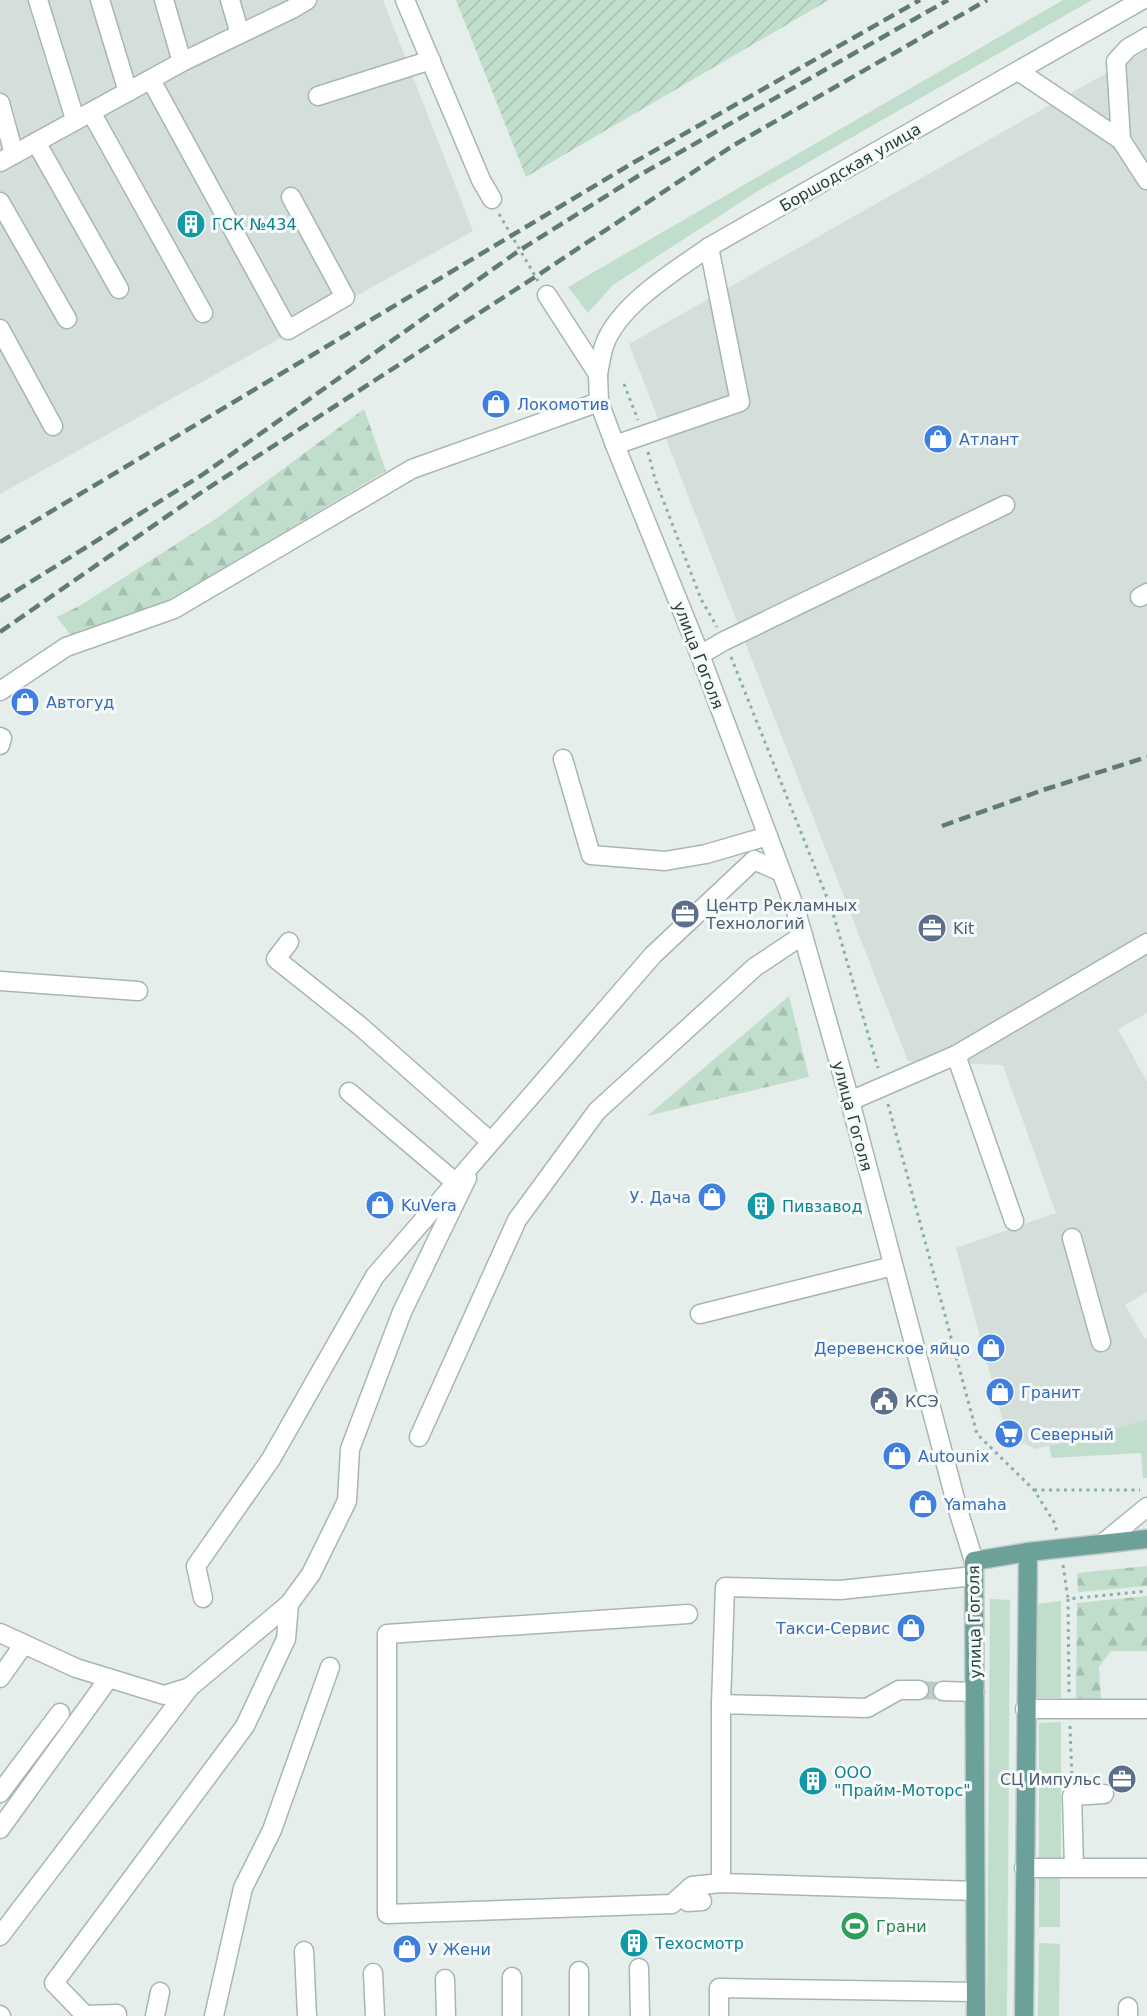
<svg xmlns="http://www.w3.org/2000/svg" width="1147" height="2016" font-family="'DejaVu Sans',sans-serif">
  <style>
    .built { fill: #d4deda }
    .green { fill: #c0decb }
    .forest { fill: url(#forest-firs) }
    .garden { fill: url(#garden-furrows) }
    .lines { fill: none; stroke-linecap: round; stroke-linejoin: round }
    .minor-tunnel { stroke: #bfcbc8; stroke-width: 18; stroke-dasharray: 18 9; stroke-linecap: butt }
    .minor-casing { stroke: #a8b6b3; stroke-width: 21 }
    .major-casing { stroke: #c2cac8; stroke-width: 21 }
    .path { stroke: #88b0a8; stroke-width: 3; stroke-dasharray: 3 4.5; stroke-linecap: butt }
    .minor { stroke: #fff; stroke-width: 18 }
    .major { stroke: #6ca199; stroke-width: 18 }
    .rail { stroke: #607b76; stroke-width: 4.5; stroke-dasharray: 12 6; stroke-linecap: butt }
    .labels { text-anchor: middle; stroke-width: 6; stroke-linejoin: round; paint-order: stroke }
    .street-label { font-size: 16px; fill: #25403b; stroke: #f6faf9 }
    .culture-label { font-size: 16px; fill: #0d838f; stroke: #f6faf9; text-anchor: start }
    .shop-label { font-size: 16px; fill: #366cbe; stroke: #f6faf9; text-anchor: start }
    .service-label { font-size: 16px; fill: #4e5e75; stroke: #f6faf9; text-anchor: start }
    .leisure-label { font-size: 16px; fill: #27864d; stroke: #f6faf9; text-anchor: start }
  </style>
  <defs>
    <pattern id="forest-firs" width="22" height="20" patternUnits="userSpaceOnUse" patternTransform="scale(1.5)"><rect width="22" height="20" fill="#c0decb"/><path d="M5 1l3.5 6h-7zM16 11l3.5 6h-7z" fill="#a5c0af"/></pattern>
    <pattern id="garden-furrows" width="10" height="10" patternUnits="userSpaceOnUse" patternTransform="scale(1.5)"><rect width="10" height="10" fill="#c0decb"/><path d="M-1 1l2-2M0 10L10 0M9 11l2-2" fill="none" stroke="#a5c0af"/></pattern>
  </defs>
  <rect width="100%" height="100%" fill="#e6eeeb"/>
  <g class="built">
    <polygon points="0,0 383,0 473,231 0,494"/>
    <polygon points="1147,50 1147,1013 1118,1029 1147,1082 1147,1292 1125,1305 1145,1339 1147,1338 1147,1420 1036,1449 1007,1436 956,1248 1056,1213 1003,1065 908,1061 629,344"/>
  </g>
  <g class="green">
    <polygon points="1063,0 1092,0 758,191 613,285 588,313 568,287"/>
    <polygon points="1147,1420 1147,1478 1143,1478 1141,1453 1052,1458 1049,1446"/>
    <polygon points="990,1599 1010,1600 1007,2016 987,2016"/>
    <polygon points="1061,1601 1061,1698 1037,1698 1036,1604"/>
    <polygon points="1061,1722 1061,1860 1039,1860 1039,1723"/>
    <rect x="1039" y="1876" width="21" height="51"/>
    <polygon points="1039,1943 1060,1944 1059,2016 1038,2016"/>
  </g>
  <g class="forest">
    <polygon points="364,409 386,471 168,601 72,637 57,617 81,605 217,518"/>
    <polygon points="789,996 809,1077 647,1116"/>
    <polygon points="1147,1566 1147,1586 1078,1592 1077,1573"/>
    <polygon points="1147,1596 1147,1651 1111,1651 1099,1667 1101,1700 1076,1700 1077,1603"/>
  </g>
  <polygon class="garden" points="456,0 829,0 526,177"/>
  <g class="lines">
    <polyline class="minor-tunnel" points="919,1690 943,1691"/>
    <g class="minor-casing">
      <g id="minor">
        <polyline points="38,0 75,119"/>
        <polyline points="100,0 128,92"/>
        <polyline points="164,0 182,62"/>
        <polyline points="230,0 240,34"/>
        <polyline points="405,0 481,180 492,199"/>
        <polyline points="1018,71 1121,140 1147,180"/>
        <polyline points="151,80 288,330 345,297 291,197"/>
        <polyline points="318,96 431,60"/>
        <polyline points="0,103 14,154"/>
        <polyline points="91,112 203,313"/>
        <polyline points="1121,140 1116,61 1128,48 1147,37"/>
        <polyline points="36,142 119,289"/>
        <polyline points="0,162 182,62 292,9 307,0"/>
        <polyline points="0,202 67,319"/>
        <polyline points="547,295 598,374 599,402 615,445 700,655 796,911 850,1101 958,1510 974,1561"/>
        <polyline points="0,329 53,426"/>
        <path d="M598,374C600,365 601,355 604,346C618,305 675,271 709,247L1142,0"/>
        <polyline points="615,445 740,402 709,247"/>
        <polyline points="1140,597 1147,593"/>
        <polyline points="700,655 724,641 1005,505"/>
        <polyline points="0,691 66,647 174,609 412,469 599,402"/>
        <polyline points="0,737 2,738 0,745"/>
        <polyline points="563,759 591,855 665,861 706,854 768,836"/>
        <polyline points="289,942 276,959 360,1026 490,1141"/>
        <polyline points="0,981 138,991"/>
        <polyline points="956,1055 1014,1221"/>
        <polyline points="349,1092 455,1182"/>
        <polyline points="850,1101 956,1055 1147,943"/>
        <polyline points="1072,1238 1101,1342"/>
        <polyline points="700,1314 893,1266"/>
        <polyline points="419,1437 517,1220 597,1111 755,967 803,935"/>
        <polyline points="1102,1544 1147,1507"/>
        <polyline points="203,1598 196,1566 271,1459 375,1276 653,955 754,860 781,872"/>
        <polyline points="688,1614 387,1634 387,1914 672,1904 692,1886 721,1883 975,1891"/>
        <polyline points="0,1633 76,1668 164,1695 190,1687 289,1604 311,1574 347,1501 350,1449 402,1312 467,1178"/>
        <polyline points="0,1678 24,1644"/>
        <polyline points="943,1691 975,1692"/>
        <polyline points="721,1704 725,1587 840,1590 974,1576"/>
        <polyline points="1025,1709 1147,1709"/>
        <polyline points="0,1793 60,1713"/>
        <polyline points="0,1829 109,1678"/>
        <polyline points="1074,1867 1072,1796 1104,1794"/>
        <polyline points="1024,1868 1147,1868"/>
        <polyline points="721,1883 721,1704 867,1708 899,1690 919,1690"/>
        <polyline points="681,1897 688,1902 702,1901"/>
        <polyline points="0,1936 190,1687"/>
        <polyline points="304,1951 307,2016"/>
        <polyline points="639,1968 640,2016"/>
        <polyline points="579,1971 579,2016"/>
        <polyline points="373,1973 375,2016"/>
        <polyline points="512,1977 512,2016"/>
        <polyline points="445,1979 446,2016"/>
        <polyline points="117,2014 85,2015 54,1983 245,1726 286,1639 289,1604"/>
        <polyline points="0,2015 1,2016"/>
        <polyline points="155,2016 160,1992"/>
        <polyline points="214,2016 243,1888 272,1830 330,1667"/>
        <polyline points="719,2016 719,1988 976,1992"/>
        <polyline points="1128,2016 1128,2007"/>
      </g>
    </g>
    <g class="major-casing">
      <g id="major">
        <polyline points="976,2016 974,1561 1028,1552 1147,1539"/>
        <polyline points="1024,2016 1028,1552"/>
      </g>
    </g>
    <g class="path">
      <polyline points="499,214 538,281"/>
      <polyline points="624,384 638,420"/>
      <polyline points="648,452 655,479 701,599 717,627"/>
      <polyline points="731,657 832,910 878,1068"/>
      <polyline points="888,1104 977,1434 1034,1490 1054,1522 1057,1532"/>
      <polyline points="1034,1490 1140,1490"/>
      <polyline points="1063,1565 1068,1599"/>
      <polyline points="1069,1692 1068,1599 1147,1591"/>
      <polyline points="1070,1726 1072,1779"/>
    </g>
    <use href="#minor" class="minor"/>
    <use href="#major" class="major"/>
    <g class="rail">
      <polyline points="0,542 631,164 920,0"/>
      <polyline points="0,601 202,475 520,250 638,176 948,0"/>
      <polyline points="0,632 202,492 535,277 734,145 987,0"/>
      <polyline points="942,826 1043,790 1147,757"/>
    </g>
  </g>
  <defs>
    <g id="building-disc" transform="scale(1.5)"><circle r="9.5" fill="#0f9aa8" stroke="#f6faf9"/><path d="M-4-6H4V6H1V3H-1V6H-4ZM-2.5-4.3h1.7v1.8h-1.7ZM.8-4.3h1.7v1.8H.8ZM-2.5-1h1.7V.8h-1.7ZM.8-1h1.7V.8H.8Z" fill="#fff"/></g>
    <g id="shop-disc" transform="scale(1.5)"><circle r="9.5" fill="#3f7fe0" stroke="#f6faf9"/><path d="M-5-2.5h2.3a2.7 3.5 0 0 1 5.4 0H5L5.5 6h-11ZM-1.5-2.5h3a1.5 2.3 0 0 0-3 0Z" fill="#fff"/></g>
    <g id="office-disc" transform="scale(1.5)"><circle r="9.5" fill="#5c6f8a" stroke="#f6faf9"/><path d="M-6-3h4V-5.5h4V-3h4V5H-6ZM-1-4.5V-3h2v-1.5ZM-6 0V1H6V0Z" fill="#fff"/></g>
    <g id="civic-disc" transform="scale(1.5)"><circle r="9.5" fill="#5c6f8a" stroke="#f6faf9"/><path d="M-.6-6.5H3V-4.5H.6V-3L4-1V1h2V6H-6V1h2V-1L-.6-3ZM-1.2 2.5V6h2.4V2.5Z" fill="#fff"/></g>
    <g id="supermarket-disc" transform="scale(1.5)"><circle r="9.5" fill="#3f7fe0" stroke="#f6faf9"/><path d="M-6-5.5h2.5l.6 2H6L4.5 2H-2.5L-4.4-4H-6ZM-1.5 3.2a1.3 1.3 0 1 0 .1 0ZM3 3.2a1.3 1.3 0 1 0 .1 0Z" fill="#fff"/></g>
    <g id="stadium-disc" transform="scale(1.5)"><circle r="9.5" fill="#2e9e5b" stroke="#f6faf9"/><path d="M0-5a6.5 5 0 1 0 0 10a6.5 5 0 1 0 0-10ZM-3.5-1.8h7v3.6h-7Z" fill="#fff"/></g>
  </defs>
  <g fill-rule="evenodd">
    <use href="#building-disc" x="191" y="224"/>
    <use href="#shop-disc" x="496" y="404"/>
    <use href="#shop-disc" x="938" y="439"/>
    <use href="#shop-disc" x="25" y="702"/>
    <use href="#office-disc" x="685" y="914"/>
    <use href="#office-disc" x="932" y="928"/>
    <use href="#shop-disc" x="712" y="1197"/>
    <use href="#shop-disc" x="380" y="1205"/>
    <use href="#building-disc" x="761" y="1206"/>
    <use href="#shop-disc" x="991" y="1348"/>
    <use href="#shop-disc" x="1000" y="1392"/>
    <use href="#civic-disc" x="884" y="1401"/>
    <use href="#supermarket-disc" x="1009" y="1434"/>
    <use href="#shop-disc" x="897" y="1456"/>
    <use href="#shop-disc" x="923" y="1504"/>
    <use href="#shop-disc" x="911" y="1628"/>
    <use href="#office-disc" x="1122" y="1779"/>
    <use href="#building-disc" x="813" y="1781"/>
    <use href="#stadium-disc" x="855" y="1926"/>
    <use href="#building-disc" x="634" y="1943"/>
    <use href="#shop-disc" x="407" y="1949"/>
  </g>
  <g class="labels">
    <g class="street-label">
      <text transform="translate(850 167) rotate(-30)" y="6">Боршодская улица</text>
      <text transform="translate(699 655) rotate(69)" y="6">улица Гоголя</text>
      <text transform="translate(853 1116) rotate(75)" y="6">улица Гоголя</text>
      <text transform="translate(974 1622) rotate(-91)" y="6">улица Гоголя</text>
    </g>
    <g class="culture-label">
      <text x="212" y="230">ГСК №434</text>
      <text x="782" y="1212">Пивзавод</text>
      <text x="834" y="1778">ООО<tspan x="834" dy="18">"Прайм-Моторс"</tspan></text>
      <text x="655" y="1949">Техосмотр</text>
    </g>
    <g class="shop-label">
      <text x="517" y="410">Локомотив</text>
      <text x="959" y="445">Атлант</text>
      <text x="46" y="708">Автогуд</text>
      <text x="691" y="1203" text-anchor="end">У. Дача</text>
      <text x="401" y="1211">KuVera</text>
      <text x="970" y="1354" text-anchor="end">Деревенское яйцо</text>
      <text x="1021" y="1398">Гранит</text>
      <text x="1030" y="1440">Северный</text>
      <text x="918" y="1462">Autounix</text>
      <text x="944" y="1510">Yamaha</text>
      <text x="890" y="1634" text-anchor="end">Такси-Сервис</text>
      <text x="428" y="1955">У Жени</text>
    </g>
    <g class="service-label">
      <text x="706" y="911">Центр Рекламных<tspan x="706" dy="18">Технологий</tspan></text>
      <text x="953" y="934">Kit</text>
      <text x="905" y="1407">КСЭ</text>
      <text x="1101" y="1785" text-anchor="end">СЦ Импульс</text>
    </g>
    <g class="leisure-label">
      <text x="876" y="1932">Грани</text>
    </g>
  </g>
</svg>
